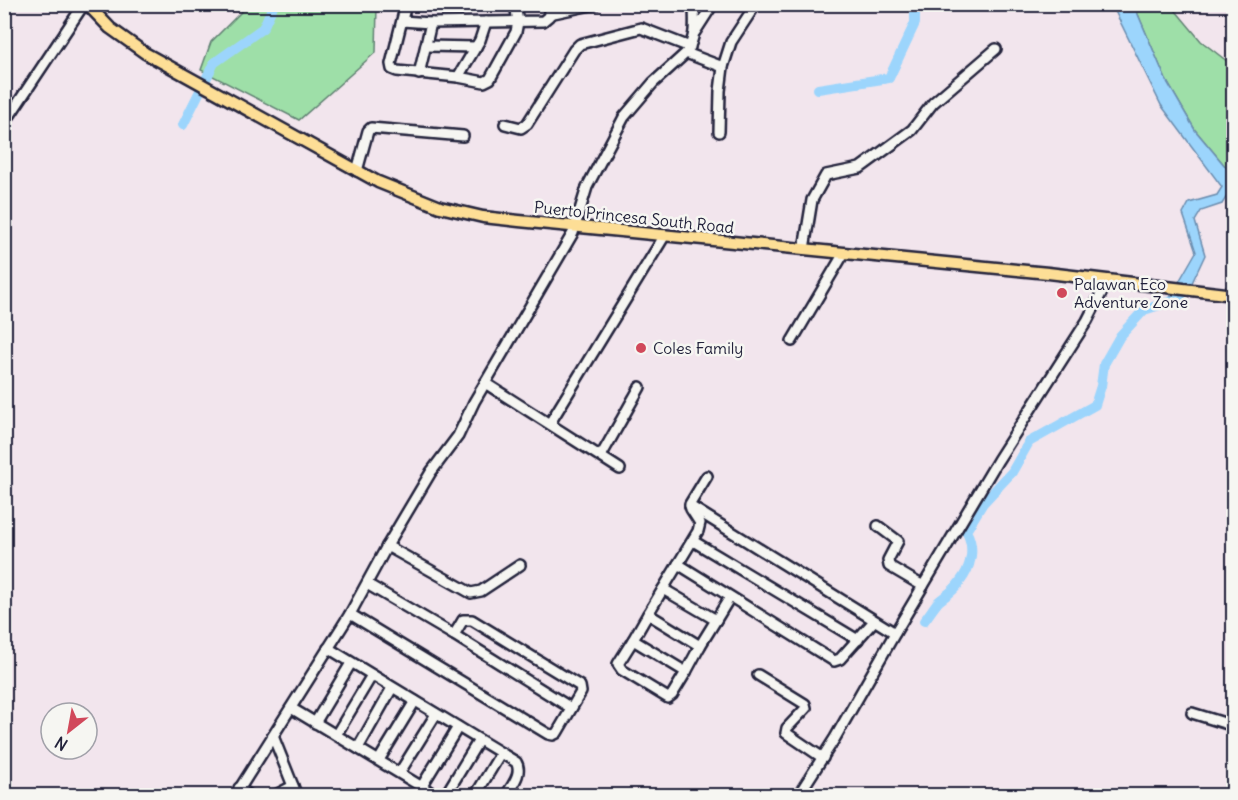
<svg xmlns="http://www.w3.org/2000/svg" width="1238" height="800" font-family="Delius,sans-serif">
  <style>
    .green { fill: #9edfa8; stroke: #608072; stroke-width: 1.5 }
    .water { fill: #9cd5fc; stroke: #6b8daf; stroke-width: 1.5 }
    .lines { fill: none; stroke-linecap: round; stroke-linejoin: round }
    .river { stroke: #9cd5fc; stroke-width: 10 }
    .minor-casing { stroke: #22223b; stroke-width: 14 }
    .major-casing { stroke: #22223b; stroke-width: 15 }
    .minor { stroke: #f6f6f2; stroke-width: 9 }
    .major { stroke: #fdde96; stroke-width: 10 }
    .poi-dot { fill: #d1495b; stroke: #f6f6f2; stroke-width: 2 }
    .labels { text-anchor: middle; stroke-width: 5; stroke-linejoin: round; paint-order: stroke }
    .street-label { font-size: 16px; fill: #22223b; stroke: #f6f6f2 }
    .poi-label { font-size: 16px; fill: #22223b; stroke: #f6f6f2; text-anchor: start }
  </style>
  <rect width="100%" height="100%" fill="#f2e5ed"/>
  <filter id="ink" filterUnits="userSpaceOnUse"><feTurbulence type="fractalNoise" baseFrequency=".0167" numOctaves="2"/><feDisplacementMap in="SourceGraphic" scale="12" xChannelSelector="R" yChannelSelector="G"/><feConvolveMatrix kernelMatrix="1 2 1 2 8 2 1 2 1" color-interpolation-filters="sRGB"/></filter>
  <g filter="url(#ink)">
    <g class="green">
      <polygon points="248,5 377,5 376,52 299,120 201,70 211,42"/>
      <polygon points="1134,5 1171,5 1201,41 1228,62 1234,72 1233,94 1229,104 1230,172 1195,130 1166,80"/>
    </g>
    <polygon class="water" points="1112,5 1134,5 1166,80 1195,130 1230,172 1229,193 1222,204 1201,211 1195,221 1205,255 1183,302 1172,307 1169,299 1196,252 1183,214 1189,203 1217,195 1222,187 1161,105"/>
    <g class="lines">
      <g class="river">
        <polyline points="818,89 889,78 915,23 915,4"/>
        <polyline points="183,125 214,63 263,28 274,4"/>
        <path d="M924,621C929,615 933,608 938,602C945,596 954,591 959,583C971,568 976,548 966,531L983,503L1012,472L1029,442L1095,405L1101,386L1104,364L1120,336L1144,310L1181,298L1182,295"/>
      </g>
      <g class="minor-casing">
        <g id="minor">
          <polyline points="406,4 391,64 392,69 397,71 458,77 484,82 490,79 516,32 518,22 515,4"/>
          <polyline points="549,14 596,4"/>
          <polyline points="402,21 431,23 543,21 549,16 549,4"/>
          <polyline points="695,32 713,4"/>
          <polyline points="426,46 476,47"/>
          <path d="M687,51C697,36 694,21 694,4"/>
          <polyline points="419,74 431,23"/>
          <polyline points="458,77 480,40 486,22"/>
          <polyline points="4,124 84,4"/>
          <polyline points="505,124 521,128 527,124 574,50 580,44 641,28 690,47"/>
          <polyline points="719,132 720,91 723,67"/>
          <polyline points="357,171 368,131 371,128 463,136"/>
          <polyline points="804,249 812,200 826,175 860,168 912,130 933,103 996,49"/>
          <polyline points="792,341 844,253"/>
          <polyline points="485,383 620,469"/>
          <polyline points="550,423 665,235"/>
          <polyline points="601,456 640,387"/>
          <polyline points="707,476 690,504 691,509 700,523 698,531 663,589 716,620 730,597"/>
          <polyline points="690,506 895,633"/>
          <polyline points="878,526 898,541 888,560 889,566 923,586"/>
          <polyline points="693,541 858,640"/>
          <polyline points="387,546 471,593 481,591 520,565"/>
          <polyline points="678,564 834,661 840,659 874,621"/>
          <polyline points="367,584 454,635 571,708"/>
          <polyline points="663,589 648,614 700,646 716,620"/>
          <polyline points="350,614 548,734 553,735 557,733 581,692 580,686 472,620 463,620 454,635"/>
          <polyline points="648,614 633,640 686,672 700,646"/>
          <polyline points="633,640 618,664 622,670 668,698 672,695 686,672"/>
          <path d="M328,648L516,762C523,773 512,785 506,796"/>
          <polyline points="758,675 805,704 806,708 787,728 786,733 823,758"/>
          <polyline points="291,708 437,796"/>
          <polyline points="1192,713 1234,726"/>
          <polyline points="315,723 351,663"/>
          <polyline points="336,735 372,675"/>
          <polyline points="273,736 297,796"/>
          <polyline points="358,748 392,688"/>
          <polyline points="379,760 415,701"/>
          <polyline points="400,772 436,714"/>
          <polyline points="422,786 458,727"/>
          <polyline points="239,788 250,796"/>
          <polyline points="235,796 350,614 387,546 431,472 458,436 474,402 573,233 587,187 624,117 653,83 686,53 723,67 731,42 756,4"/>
          <polyline points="274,796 293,786"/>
          <polyline points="445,796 479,740"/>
          <polyline points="475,796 501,753"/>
          <polyline points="798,796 835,738 895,633 998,460 1087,321 1108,280"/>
        </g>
      </g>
      <g class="major-casing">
        <polyline id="major" points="87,4 110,28 145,53 378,182 440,207 483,217 519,221 1048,273 1234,295"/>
      </g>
      <use href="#minor" class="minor"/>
      <use href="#major" class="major"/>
    </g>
  </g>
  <g class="poi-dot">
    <circle cx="1062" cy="293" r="6"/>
    <circle cx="641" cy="348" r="6"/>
  </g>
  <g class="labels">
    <g class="street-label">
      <text transform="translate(634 217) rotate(6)" y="6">Puerto Princesa South Road</text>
    </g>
    <g class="poi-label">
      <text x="1074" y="290">Palawan Eco<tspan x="1074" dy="18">Adventure Zone</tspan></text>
      <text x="653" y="354">Coles Family</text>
    </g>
  </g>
  <rect width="1238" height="800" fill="none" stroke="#f6f6f2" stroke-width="24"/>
  <rect x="12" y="12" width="1214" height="776" fill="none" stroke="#22223b" stroke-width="2" filter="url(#ink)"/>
  <g transform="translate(69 731) rotate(211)"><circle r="28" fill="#f6f6f2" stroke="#a1a1a9" stroke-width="1.5"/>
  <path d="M0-4.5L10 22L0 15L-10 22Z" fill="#d1495b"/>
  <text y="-9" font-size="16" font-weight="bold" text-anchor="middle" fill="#22223b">N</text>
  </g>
</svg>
